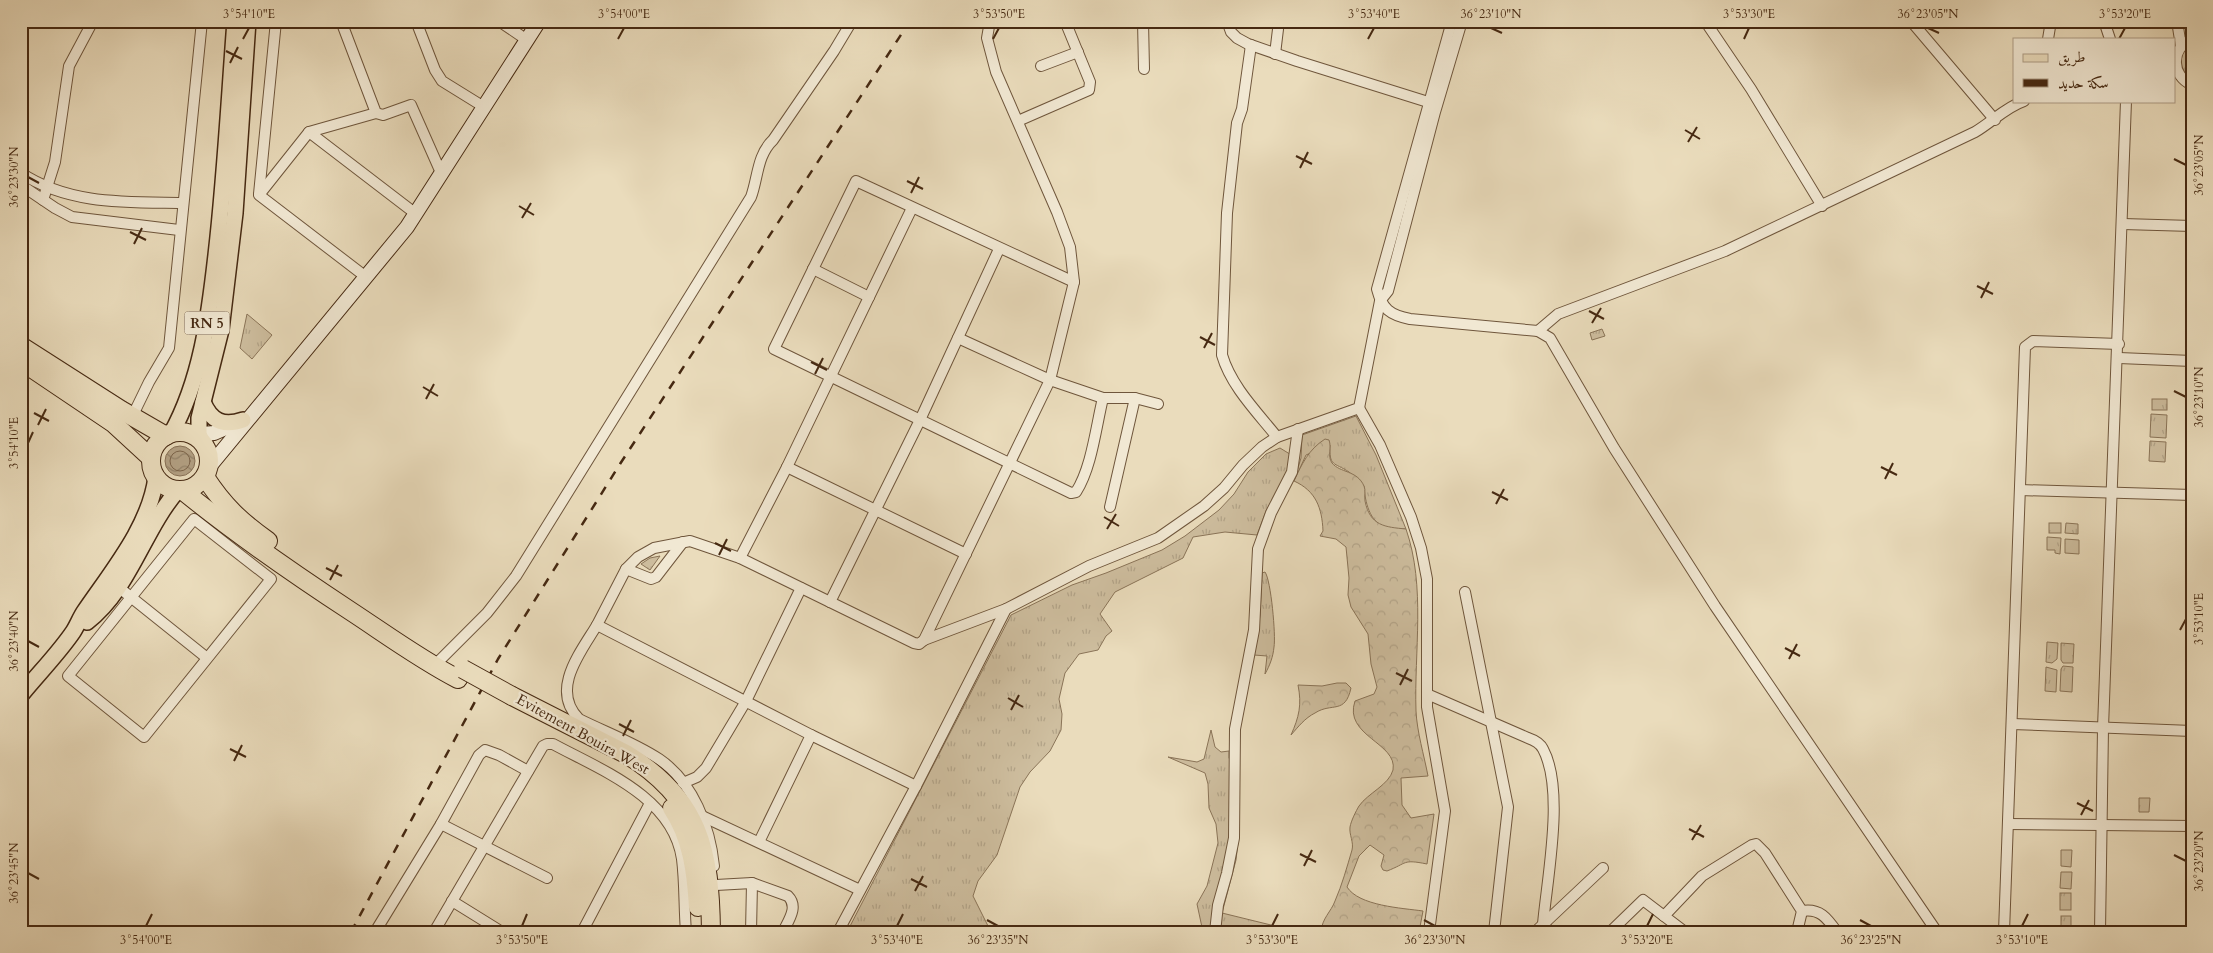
<svg xmlns="http://www.w3.org/2000/svg" width="2213" height="953" font-family="Cardo,Amiri,serif">
  <style>
    .grass { fill: url(#grass-tufts); stroke: #8a7458 }
    .forest { fill: url(#forest-crowns); stroke: #8a7458 }
    .water { fill: url(#water-waves); stroke: #877055 }
    .lines { fill: none; stroke-linecap: round; stroke-linejoin: round }
    .shore { stroke: #7c644a; stroke-width: 1 }
    .street-casing { stroke: #6f563c; stroke-width: 12 }
    .secondary-casing { stroke: #462912; stroke-width: 16 }
    .primary-casing { stroke: #462912; stroke-width: 18 }
    .highway-casing { stroke: #462912; stroke-width: 20 }
    .street { stroke: #f1e8d3; stroke-width: 10 }
    .secondary { stroke: #f1e8d3; stroke-width: 14 }
    .primary { stroke: #eadcbc; stroke-width: 15 }
    .highway { stroke: #eadcbc; stroke-width: 18 }
    .rail { stroke: #462912; stroke-width: 2.5; stroke-dasharray: 9 9; stroke-linecap: butt }
    .highway-bridge-casing { stroke: #462912; stroke-width: 20; stroke-linecap: butt }
    .highway-bridge { stroke: #eadcbc; stroke-width: 18 }
    .ticks { fill: none; stroke: #462912; stroke-width: 2 }
    .labels { text-anchor: middle; stroke-width: 4.5; stroke-linejoin: round; paint-order: stroke }
    .shield { fill: #f1e8d3; stroke: #79624c; stroke-width: 1 }
    .shield-label { font-size: 14px; font-weight: bold; fill: #462912 }
    .street-label { font-size: 15px; fill: #462912; stroke: #f1e8d3 }
    .neatline { fill: none; stroke: #462912; stroke-width: 2 }
    .ticks-label { font-size: 12px; text-anchor: middle; fill: #462912 }
  </style>
  <defs>
    <pattern id="grass-tufts" width="24" height="20" patternUnits="userSpaceOnUse" patternTransform="scale(1.25)"><rect width="24" height="20" fill="#cebe9f"/><path d="M3 7l-1-3M5 7V3M7 7l1-3M15 17l-1-3M17 17v-4M19 17l1-3" fill="none" stroke="#b2a388"/></pattern>
    <pattern id="forest-crowns" width="20" height="18" patternUnits="userSpaceOnUse" patternTransform="scale(1.25)"><rect width="20" height="18" fill="#cebe9f"/><path d="M2 6a3 3 0 1 1 6 0M12 15a3 3 0 1 1 6 0" fill="none" stroke="#b2a388"/></pattern>
    <pattern id="water-waves" width="16" height="10" patternUnits="userSpaceOnUse" patternTransform="scale(1.25)"><rect width="16" height="10" fill="#b29f82"/><path d="M0 5q4-4 8 0t8 0" fill="none" stroke="#938269"/></pattern>
  </defs>
  <rect width="100%" height="100%" fill="#eadcbc"/>
  <filter id="stains"><feTurbulence type="fractalNoise" baseFrequency=".004" numOctaves="4"/><feColorMatrix values="0 0 0 0 .2 0 0 0 0 .09 0 0 0 0 .02 0 0 0 .5 -.17"/></filter>
  <radialGradient id="worn" r=".72"><stop offset=".6" stop-color="#630" stop-opacity="0"/><stop offset="1" stop-color="#630" stop-opacity=".3"/></radialGradient>
  <g class="grass">
    <path d="M2192,45V79C2178,71 2177,53 2192,45Z"/>
    <polygon points="247,314 272,335 252,359 240,348"/>
    <polygon points="1602,329 1605,336 1592,340 1590,333"/>
    <rect x="2152" y="399" width="15" height="11"/>
    <polygon points="2151,414 2167,415 2166,438 2150,437"/>
    <path d="M1356,416L1376,455L1406,529C1400,528 1391,530 1386,528C1369,522 1365,501 1364,486C1359,482 1354,476 1349,472C1334,462 1329,467 1330,445L1306,455L1294,481L1301,458L1302,435Z"/>
    <polygon points="2150,441 2166,442 2165,462 2149,461"/>
    <polygon points="1280,448 1293,456 1289,471 1266,511 1257,535 1225,532 1193,537 1183,558 1115,592 1100,614 1112,631 1106,636 1098,650 1079,654 1065,673 1059,699 1062,714 1061,730 1050,751 1030,772 1020,787 997,855 978,881 973,896 991,932 979,932 974,926 966,928 964,932 847,932 1011,615 1072,585 1106,573 1162,550 1185,536 1219,510 1234,494 1248,472 1266,454"/>
    <rect x="2049" y="523" width="12" height="10"/>
    <polygon points="2066,523 2078,524 2078,534 2065,533"/>
    <polygon points="2047,537 2061,538 2060,554 2055,553 2055,550 2047,550"/>
    <polygon points="2065,539 2079,540 2079,554 2065,553"/>
    <polygon points="660,556 650,570 641,564 650,558"/>
    <path d="M1265,572C1271,580 1276,636 1274,647C1273,657 1270,665 1265,674L1267,656L1254,655L1260,615L1262,573Z"/>
    <polygon points="2047,642 2058,643 2057,659 2052,663 2046,662"/>
    <polygon points="2061,643 2074,644 2073,663 2063,663 2061,660"/>
    <polygon points="2063,666 2073,667 2072,692 2060,691 2061,669"/>
    <polygon points="2046,667 2057,670 2056,692 2045,691"/>
    <polygon points="1211,730 1215,747 1221,752 1229,751 1229,758 1239,774 1239,833 1236,860 1222,913 1275,926 1277,932 1203,932 1197,904 1207,886 1218,843 1216,824 1209,808 1208,784 1205,773 1168,757 1197,762 1204,759"/>
    <polygon points="2139,798 2150,798 2149,812 2139,812"/>
    <polygon points="2061,850 2072,850 2071,867 2061,866"/>
    <polygon points="2061,872 2072,872 2071,889 2060,888"/>
    <rect x="2060" y="893" width="11" height="17"/>
    <rect x="2061" y="916" width="10" height="15"/>
  </g>
  <g class="forest">
    <path d="M1325,439L1329,440C1332,448 1327,456 1332,463C1340,473 1357,470 1364,486C1366,490 1364,496 1365,501C1370,526 1385,527 1406,529C1426,587 1414,651 1416,711C1417,732 1424,755 1428,776L1401,778L1402,805L1411,818L1434,814L1427,864C1402,859 1408,863 1387,871L1383,870L1381,866L1384,855L1370,845L1359,856L1347,887C1359,906 1402,908 1423,911L1419,932H1321C1322,918 1331,912 1335,901C1342,885 1347,867 1352,850C1354,842 1349,835 1350,827C1351,821 1356,811 1359,806C1368,793 1389,785 1393,770C1398,743 1343,736 1355,701L1374,694L1377,687L1371,664L1368,634L1351,607L1348,595L1349,578L1346,547L1336,539L1320,536L1323,531C1322,508 1316,491 1294,481C1302,464 1308,450 1325,439Z"/>
    <path d="M1337,683H1346L1351,688C1345,715 1332,702 1315,713C1305,718 1298,727 1291,735C1299,717 1302,705 1298,685L1322,686Z"/>
  </g>
  <circle class="water" cx="180" cy="461" r="15"/>
  <g class="lines">
    <circle class="shore" cx="180" cy="461" r="10"/>
    <g class="street-casing">
      <g id="street">
        <polyline points="341,21 376,113 383,115 411,105 442,175"/>
        <polyline points="416,21 435,70 442,81 484,107"/>
        <polyline points="499,21 527,40"/>
        <polyline points="1143,21 1144,69"/>
        <polyline points="1227,21 1231,32 1237,38 1248,44 1297,61 1428,102"/>
        <path d="M1452,21L1377,289C1382,309 1390,315 1410,319L1538,331L1550,338L1614,448L1715,606L1937,932"/>
        <polyline points="1705,21 1751,89 1822,206"/>
        <polyline points="1911,21 1995,120"/>
        <polyline points="2104,21 2110,39"/>
        <polyline points="2177,21 2181,46"/>
        <polyline points="2191,21 2192,22"/>
        <polyline points="2048,39 2051,21"/>
        <path d="M2192,39C2170,48 2171,76 2192,85"/>
        <path d="M1251,45L1242,109L1237,123L1227,213L1222,355C1231,386 1257,412 1277,437"/>
        <polyline points="1275,54 1279,21"/>
        <polyline points="1041,66 1078,52"/>
        <polyline points="1018,121 1089,90 1090,82 1065,21"/>
        <polyline points="309,132 376,113"/>
        <path d="M21,173C69,205 127,202 182,203"/>
        <polyline points="21,185 55,208 72,217 179,230"/>
        <polyline points="259,194 276,21"/>
        <polyline points="43,200 55,162 69,66 93,21"/>
        <polyline points="2123,224 2192,226"/>
        <polyline points="813,269 869,297"/>
        <polyline points="366,277 259,195 309,132 416,214"/>
        <path d="M1074,282L856,181L774,349L1071,493L1076,492C1092,467 1096,426 1103,398"/>
        <path d="M1538,331L1558,314L1725,251L1975,132C1992,122 2006,107 2024,101"/>
        <polyline points="958,338 1050,380 1103,398 1135,398 1158,404"/>
        <polyline points="2119,358 2192,361"/>
        <polyline points="1359,408 1380,445 1411,517 1421,548 1427,579 1427,707 1445,811 1429,932"/>
        <polyline points="132,417 149,382 169,348 202,21"/>
        <polyline points="787,467 966,554"/>
        <polyline points="2020,490 2192,495"/>
        <polyline points="1110,507 1135,398"/>
        <polygon points="194,519 271,579 144,737 68,676"/>
        <polyline points="740,558 787,467 912,208"/>
        <polyline points="626,569 651,579 656,577 683,542"/>
        <polyline points="117,586 207,658"/>
        <polyline points="1465,592 1508,807 1494,932"/>
        <polyline points="830,602 920,420 999,249"/>
        <path d="M597,625C580,653 550,690 579,719C605,732 635,743 659,759C693,782 710,827 714,866"/>
        <polyline points="924,640 1006,609 1089,566 1158,538 1204,506 1224,488 1243,465 1262,447 1277,437 1359,408 1380,301 1388,291 1435,112 1462,21"/>
        <path d="M434,666L487,613L516,576L751,197C758,178 757,155 773,140L834,51L852,21"/>
        <path d="M1427,694L1528,738C1534,740 1540,743 1543,749C1565,790 1547,878 1543,924L1550,932"/>
        <polyline points="2012,724 2192,731"/>
        <polyline points="811,735 597,625 626,569 638,557 654,548 690,541 740,558 914,643 919,644 924,640 1050,380 1074,282 1070,247 1057,212 996,72 987,38 990,21"/>
        <polyline points="683,783 697,777 706,768 746,701 801,588"/>
        <polyline points="702,816 860,890"/>
        <polyline points="441,824 547,878"/>
        <polyline points="2008,824 2192,826"/>
        <polyline points="759,842 811,735 916,786"/>
        <path d="M716,885L752,883L788,896C799,907 788,921 783,932"/>
        <polyline points="452,901 502,932"/>
        <path d="M1802,911C1820,908 1827,918 1837,932"/>
        <polyline points="1664,916 1702,876 1752,845 1756,844 1765,853 1802,911 1797,932"/>
        <polyline points="375,932 441,824 479,755 485,750 499,755 528,771"/>
        <path d="M434,932L543,746L547,744H553C601,770 673,797 682,859C685,883 684,908 686,932"/>
        <polyline points="582,932 650,803"/>
        <polyline points="751,932 752,883"/>
        <polyline points="838,932 916,786 1006,609"/>
        <polyline points="1215,932 1218,905 1227,873 1234,838 1235,729 1254,630 1258,549 1271,513 1292,472 1298,429"/>
        <polyline points="1535,932 1603,868"/>
        <polyline points="1610,932 1643,900 1685,932"/>
        <polyline points="2004,932 2025,347 2033,341 2119,344"/>
        <polyline points="2100,932 2103,728 2126,101"/>
      </g>
    </g>
    <g class="secondary-casing">
      <g id="secondary">
        <polyline points="191,435 214,433 239,422"/>
        <polyline points="209,467 407,227 539,21"/>
      </g>
    </g>
    <g class="primary-casing">
      <g id="primary">
        <path d="M203,402C211,421 223,427 243,420"/>
        <path d="M171,434C201,380 209,317 216,255C225,178 229,99 235,21"/>
        <polyline points="203,444 199,434 199,418 221,330 235,213 248,21"/>
        <path d="M87,622C130,589 143,530 178,490"/>
        <path d="M21,695C38,674 58,654 73,632C77,626 80,618 84,612C111,572 150,526 156,477"/>
      </g>
    </g>
    <g class="highway-casing">
      <g id="highway">
        <polyline points="21,346 121,410 166,436"/>
        <polyline points="21,361 113,423 151,458"/>
        <circle cx="180" cy="461" r="29"/>
        <path d="M205,477C224,506 240,521 268,541"/>
        <path d="M182,490C236,534 294,574 352,612C387,635 421,660 458,679"/>
        <path d="M512,696L626,754C700,799 710,851 711,932"/>
        <path d="M672,808C692,838 696,873 698,907"/>
      </g>
    </g>
    <use href="#street" class="street"/>
    <use href="#secondary" class="secondary"/>
    <use href="#primary" class="primary"/>
    <use href="#highway" class="highway"/>
    <polyline class="rail" points="351,932 498,659 620,464 910,21"/>
    <g class="highway-bridge-casing">
      <polyline id="highway-bridge" points="463,669 512,696"/>
    </g>
    <use href="#highway-bridge" class="highway-bridge"/>
  </g>
  <path class="ticks" d="M1491,28L1502,33M1928,28L1939,33M243,39L249,28M618,39L624,28M993,39L999,28M1368,39L1374,28M1744,39L1749,28M2119,39L2125,28M226,51L242,59M230,63L238,47M1685,130L1700,139M1688,142L1697,127M1296,156L1312,164M2174,159L2186,165M1300,168L1308,152M28,177L39,183M907,181L923,189M911,193L919,177M519,206L534,215M522,218L531,203M130,232L146,240M134,244L142,228M1977,286L1993,294M1981,298L1989,282M1589,311L1604,319M1592,323L1601,308M1200,337L1215,345M1204,348L1212,333M811,362L827,370M815,374L823,358M423,387L438,396M2174,391L2186,397M426,399L434,384M34,413L49,421M38,425L46,409M28,443L33,432M1881,467L1897,475M1885,479L1893,463M1492,492L1508,500M1496,504L1504,489M1104,517L1119,526M1107,529L1116,514M715,543L731,551M719,555L727,539M326,568L342,576M330,580L338,565M2180,630L2186,619M28,641L39,647M1785,648L1800,656M1789,659L1797,644M1396,673L1412,681M1400,685L1408,669M1008,698L1023,707M1011,710L1019,695M619,724L634,732M623,736L631,720M230,749L246,757M234,761L242,745M2077,803L2093,811M2081,815L2089,800M1689,829L1704,837M1692,840L1701,825M1300,854L1316,862M2174,855L2186,861M1304,866L1312,850M28,873L39,879M911,879L927,887M915,891L923,876M987,920L998,926M1424,920L1435,926M1860,920L1871,926M146,926L152,914M522,926L527,914M897,926L903,914M1272,926L1278,914M1647,926L1653,914M2022,926L2028,914"/>
  <g class="labels">
    <rect class="shield" x="184.5" y="311.5" width="45" height="23" rx="4"/>
    <g class="shield-label">
      <text x="207" y="328">RN 5</text>
    </g>
    <g class="street-label">
      <text transform="translate(583 734) rotate(29)" y="5">Evitement Bouira West</text>
    </g>
  </g>
  <rect width="2213" height="953" fill="none" stroke="#eadcbc" stroke-width="55"/>
  <rect x="2013" y="38" width="162" height="65" fill="#f1e8d3" stroke="#ad9c86"/>
  <rect x="2023" y="54" width="25" height="8" fill="#eadcbc" stroke="#ad9c86"/>
  <text x="2058" y="62" font-size="15" fill="#462912">طريق</text>
  <rect x="2023" y="79" width="25" height="8" fill="#462912" stroke="#ad9c86"/>
  <text x="2058" y="88" font-size="15" fill="#462912">سكة حديد</text>
  <rect x="28" y="28" width="2158" height="898" class="neatline"/>
  <g class="ticks-label">
    <text x="249" y="18">3°54'10"E</text>
    <text x="624" y="18">3°54'00"E</text>
    <text x="999" y="18">3°53'50"E</text>
    <text x="1374" y="18">3°53'40"E</text>
    <text x="1491" y="18">36°23'10"N</text>
    <text x="1749" y="18">3°53'30"E</text>
    <text x="1928" y="18">36°23'05"N</text>
    <text x="2125" y="18">3°53'20"E</text>
    <text transform="translate(2199 165) rotate(-90)" y="4">36°23'05"N</text>
    <text transform="translate(14 177) rotate(-90)" y="4">36°23'30"N</text>
    <text transform="translate(2199 397) rotate(-90)" y="4">36°23'10"N</text>
    <text transform="translate(14 443) rotate(-90)" y="4">3°54'10"E</text>
    <text transform="translate(2199 619) rotate(-90)" y="4">3°53'10"E</text>
    <text transform="translate(14 641) rotate(-90)" y="4">36°23'40"N</text>
    <text transform="translate(2199 861) rotate(-90)" y="4">36°23'20"N</text>
    <text transform="translate(14 873) rotate(-90)" y="4">36°23'45"N</text>
    <text x="146" y="944">3°54'00"E</text>
    <text x="522" y="944">3°53'50"E</text>
    <text x="897" y="944">3°53'40"E</text>
    <text x="998" y="944">36°23'35"N</text>
    <text x="1272" y="944">3°53'30"E</text>
    <text x="1435" y="944">36°23'30"N</text>
    <text x="1647" y="944">3°53'20"E</text>
    <text x="1871" y="944">36°23'25"N</text>
    <text x="2022" y="944">3°53'10"E</text>
  </g>
  <rect width="100%" height="100%" filter="url(#stains)"/>
  <rect width="100%" height="100%" fill="url(#worn)"/>
</svg>
